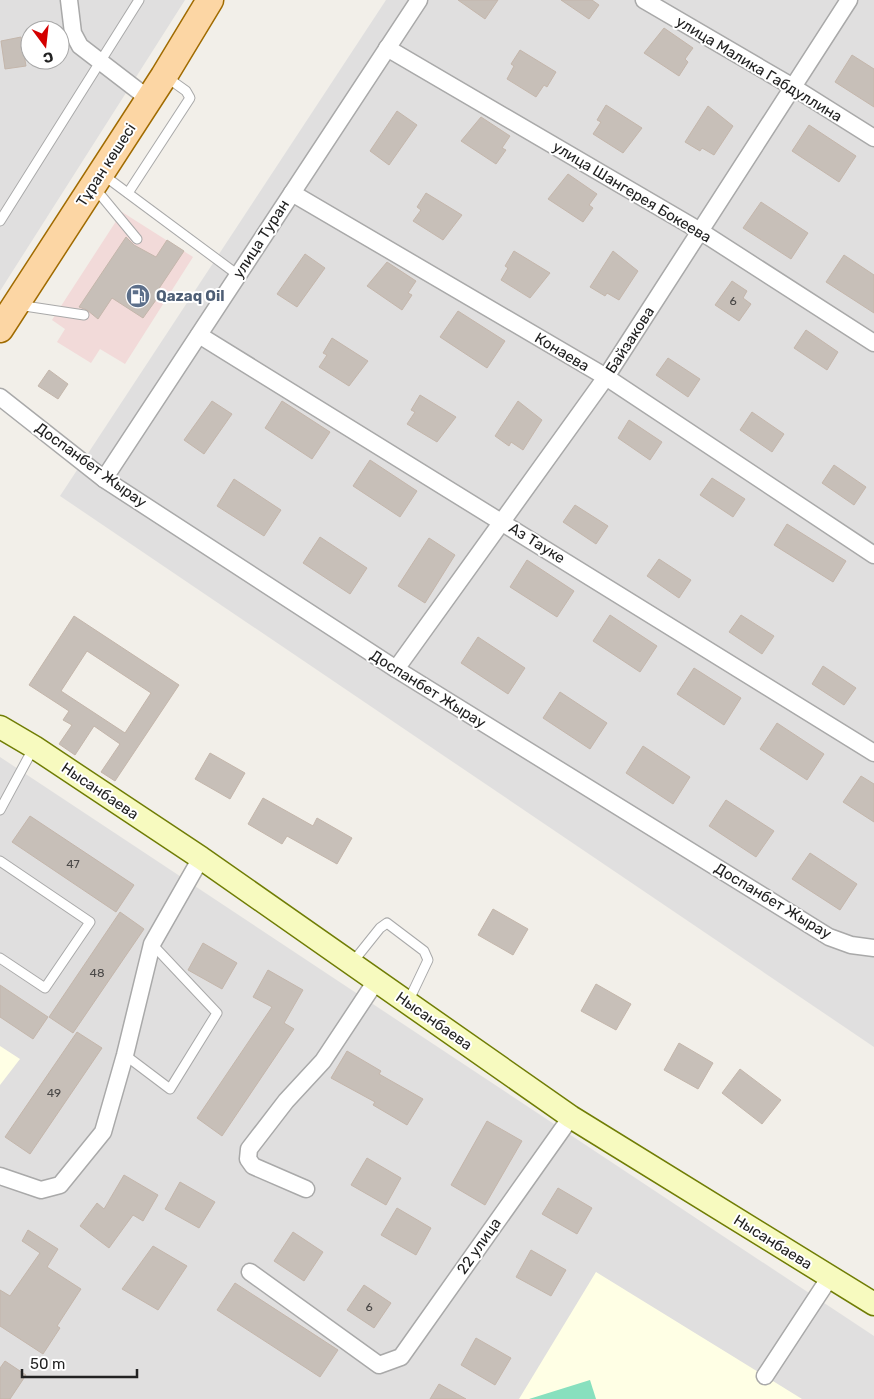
<svg xmlns="http://www.w3.org/2000/svg" width="874" height="1399" font-family="Rubik,sans-serif">
  <style>
    .residential { fill: #e0dfdf; fill-rule: evenodd }
    .commercial { fill: #f2dad9 }
    .education { fill: #ffffe5 }
    .pitch { fill: #88e0be }
    .building { fill: #c7bfb8; stroke: #c4b6ab; fill-rule: evenodd }
    .lines { fill: none; stroke-linecap: round; stroke-linejoin: round }
    .lane-casing { stroke: #a9a9a9; stroke-width: 11 }
    .street-casing { stroke: #a9a9a9; stroke-width: 19 }
    .secondary-casing { stroke: #707d05; stroke-width: 25 }
    .primary-casing { stroke: #a06b00; stroke-width: 29 }
    .lane { stroke: #fff; stroke-width: 9 }
    .street { stroke: #fff; stroke-width: 16 }
    .secondary { stroke: #f7fabf; stroke-width: 22 }
    .primary { stroke: #fcd6a4; stroke-width: 26 }
    .labels { text-anchor: middle; stroke-width: 4; stroke-linejoin: round; paint-order: stroke }
    .number-label { font-size: 12px; fill: #4b4948 }
    .street-label { font-size: 15px; fill: #222; stroke: #fff }
    .service-label { font-size: 15px; font-weight: bold; fill: #4e5e75; stroke: #fff; text-anchor: start }
  </style>
  <rect width="100%" height="100%" fill="#f2efe9"/>
  <g class="residential">
    <path d="M0,0H185L0,291ZM30,30H60V60H30Z"/>
    <polygon points="386,0 874,0 874,1047 60,496"/>
    <polygon points="0,757 874,1336 874,1399 0,1399"/>
  </g>
  <polygon class="commercial" points="122,212 193,257 125,364 100,349 91,363 57,342 65,329 52,320"/>
  <g class="education">
    <polygon points="0,1046 20,1059 0,1085"/>
    <polygon points="596,1272 802,1399 519,1399"/>
  </g>
  <polygon class="pitch" points="590,1380 596,1399 529,1399"/>
  <g class="building">
    <polygon points="458,0 498,0 485,19"/>
    <polygon points="561,0 592,0 599,5 589,19"/>
    <polygon points="664,28 693,48 685,59 688,62 679,76 644,53"/>
    <polygon points="21,37 26,66 5,69 1,41"/>
    <polygon points="520,50 556,72 547,87 544,85 536,97 507,79 514,66 511,64"/>
    <polygon points="852,55 874,69 874,107 835,82"/>
    <polygon points="606,105 642,128 623,153 593,134 601,122 597,120"/>
    <polygon points="708,106 733,126 714,155 702,148 700,151 685,142"/>
    <polygon points="397,111 417,125 389,165 370,151"/>
    <polygon points="481,117 510,136 502,148 506,150 496,164 461,141"/>
    <polygon points="809,125 856,156 839,182 792,151"/>
    <polygon points="568,174 597,194 589,205 593,208 583,222 548,199"/>
    <polygon points="426,193 462,215 443,240 413,221 421,210 417,207"/>
    <polygon points="761,202 808,233 791,259 743,228"/>
    <polygon points="126,237 134,245 156,257 167,240 184,251 158,290 161,293 143,318 112,298 98,319 87,310 79,307"/>
    <polygon points="514,251 550,273 530,298 501,280 508,268 505,266"/>
    <polygon points="613,251 638,271 619,300 607,293 605,296 590,287"/>
    <polygon points="305,254 325,268 297,307 277,294"/>
    <polygon points="844,255 874,275 874,313 826,282"/>
    <polygon points="387,262 416,281 408,293 412,295 402,310 367,286"/>
    <polygon points="732,281 747,291 743,298 751,304 739,321 715,305"/>
    <polygon points="458,311 505,341 487,368 440,337"/>
    <polygon points="806,330 838,352 827,370 794,348"/>
    <polygon points="332,338 368,361 349,386 319,367 327,355 323,353"/>
    <polygon points="668,358 700,379 688,397 656,375"/>
    <polygon points="49,370 68,384 58,399 38,386"/>
    <polygon points="420,395 456,417 437,442 407,424 415,412 411,410"/>
    <polygon points="212,401 232,414 204,454 184,440"/>
    <polygon points="282,401 330,432 312,459 265,428"/>
    <polygon points="518,401 542,420 523,450 511,442 509,446 495,436"/>
    <polygon points="752,412 784,434 772,452 740,430"/>
    <polygon points="629,420 662,442 650,460 618,438"/>
    <polygon points="370,460 417,491 400,517 353,486"/>
    <polygon points="834,465 866,487 854,505 822,483"/>
    <polygon points="712,478 745,499 733,517 700,495"/>
    <polygon points="234,479 281,510 264,536 217,506"/>
    <polygon points="575,505 608,526 596,544 563,522"/>
    <polygon points="787,524 846,561 833,582 774,545"/>
    <polygon points="320,537 367,568 350,594 303,563"/>
    <polygon points="429,538 455,555 425,603 398,586"/>
    <polygon points="659,559 691,580 679,598 647,576"/>
    <polygon points="527,560 574,591 557,617 510,587"/>
    <polygon points="610,615 657,646 640,672 593,641"/>
    <polygon points="741,615 774,636 762,654 729,632"/>
    <path d="M74,616L179,685L115,781L101,772L120,744L94,726L75,755L59,744L72,725L63,720L69,711L29,685ZM87,651L151,693L125,733L61,691Z"/>
    <polygon points="478,637 525,668 508,694 461,663"/>
    <polygon points="823,666 856,688 844,705 812,684"/>
    <polygon points="694,668 741,698 724,725 677,694"/>
    <polygon points="560,692 607,723 590,749 543,718"/>
    <polygon points="777,723 824,754 807,780 760,749"/>
    <polygon points="643,746 690,777 673,804 626,773"/>
    <polygon points="210,753 245,773 230,799 195,779"/>
    <polygon points="861,776 874,784 874,822 843,802"/>
    <polygon points="263,798 313,826 317,818 352,838 337,864 287,836 282,844 248,824"/>
    <polygon points="726,800 774,831 756,857 709,826"/>
    <polygon points="30,816 134,885 116,912 12,842"/>
    <polygon points="810,853 857,884 840,910 792,879"/>
    <polygon points="493,909 528,929 513,955 478,935"/>
    <polygon points="120,912 144,929 73,1033 49,1017"/>
    <polygon points="203,943 237,963 222,989 188,970"/>
    <polygon points="268,970 303,990 284,1023 294,1029 222,1136 197,1118 272,1007 253,997"/>
    <polygon points="596,984 631,1004 616,1030 581,1011"/>
    <polygon points="0,985 48,1017 33,1039 0,1017"/>
    <polygon points="77,1032 102,1048 30,1154 5,1137"/>
    <polygon points="679,1043 713,1063 698,1089 664,1070"/>
    <polygon points="347,1051 381,1071 379,1074 423,1099 407,1125 373,1105 375,1102 331,1078"/>
    <polygon points="740,1069 781,1100 762,1124 722,1093"/>
    <polygon points="487,1121 522,1141 485,1205 451,1185"/>
    <polygon points="367,1158 401,1178 386,1205 351,1185"/>
    <polygon points="124,1175 158,1195 143,1221 133,1215 109,1248 80,1226 97,1203 104,1209"/>
    <polygon points="180,1182 215,1202 199,1228 165,1209"/>
    <polygon points="558,1188 592,1208 577,1234 542,1214"/>
    <polygon points="397,1208 431,1228 416,1255 381,1235"/>
    <polygon points="28,1230 58,1249 47,1267 81,1289 57,1326 60,1328 43,1354 0,1326 0,1290 10,1296 40,1253 22,1241"/>
    <polygon points="293,1232 323,1252 304,1281 274,1261"/>
    <polygon points="153,1246 187,1266 158,1310 122,1289"/>
    <polygon points="531,1250 566,1270 551,1296 516,1277"/>
    <polygon points="235,1283 338,1350 320,1377 217,1310"/>
    <polygon points="364,1285 391,1303 374,1328 347,1310"/>
    <polygon points="476,1338 511,1358 495,1385 461,1365"/>
    <polygon points="5,1361 26,1375 10,1399 0,1399 0,1368"/>
    <polygon points="439,1384 466,1399 430,1399"/>
  </g>
  <g class="lines">
    <g class="lane-casing">
      <g id="lane">
        <polyline points="102,174 238,275"/>
        <polyline points="94,187 137,239"/>
        <polyline points="128,193 190,98 186,91 165,76"/>
        <polyline points="0,221 139,0"/>
        <polyline points="18,305 84,315"/>
        <polyline points="0,810 34,747"/>
        <polyline points="0,861 90,922 45,988 0,958"/>
        <polyline points="352,963 380,928 387,923 424,951 428,960 408,1002"/>
        <polyline points="125,1055 170,1089 217,1013 152,944"/>
      </g>
    </g>
    <g class="street-casing">
      <g id="street">
        <polyline points="69,0 73,33 80,46 149,99"/>
        <polyline points="644,0 793,87 874,138"/>
        <polyline points="387,48 700,231 874,343"/>
        <polyline points="292,193 606,377 874,555"/>
        <polyline points="199,335 874,753"/>
        <polyline points="0,397 104,479 396,669 829,937 851,945 874,948"/>
        <polyline points="104,479 419,0"/>
        <polyline points="396,669 606,377 849,0"/>
        <polyline points="0,1176 41,1190 60,1185 103,1132 125,1055 152,944 201,858"/>
        <polyline points="306,1189 253,1166 248,1159 249,1149 286,1101 323,1061 376,981"/>
        <polyline points="250,1272 379,1365 401,1357 571,1117"/>
        <polyline points="765,1376 830,1277"/>
      </g>
    </g>
    <g class="secondary-casing">
      <polyline id="secondary" points="0,727 34,747 201,858 571,1117 874,1304"/>
    </g>
    <g class="primary-casing">
      <polyline id="primary" points="0,329 164,76 210,0"/>
    </g>
    <use href="#lane" class="lane"/>
    <use href="#street" class="street"/>
    <use href="#secondary" class="secondary"/>
    <use href="#primary" class="primary"/>
  </g>
  <defs>
    <g id="fuel-disc" transform="scale(1.25)"><circle r="9.5" fill="#5c6f8a" stroke="#fff"/><path d="M-5.5-6h7V0h2V4h1.3V-2.5L3-4.5l.8-.8L6-3V5H2.5V1h-1V6h-7ZM-4.2-4.7v3.2H.2V-4.7Z" fill="#fff"/></g>
  </defs>
  <g fill-rule="evenodd">
    <use href="#fuel-disc" x="138" y="296"/>
  </g>
  <g class="labels">
    <g class="number-label">
      <text x="733" y="305">6</text>
      <text x="73" y="868">47</text>
      <text x="97" y="977">48</text>
      <text x="54" y="1097">49</text>
      <text x="369" y="1311">6</text>
    </g>
    <g class="street-label">
      <text transform="translate(759 69) rotate(31)" y="5">улица Малика Габдуллина</text>
      <text transform="translate(106 165) rotate(-57)" y="5">Тұран көшесі</text>
      <text transform="translate(632 192) rotate(31)" y="5">улица Шангерея Бокеева</text>
      <text transform="translate(261 239) rotate(-57)" y="5">улица Туран</text>
      <text transform="translate(630 340) rotate(-57)" y="5">Байзакова</text>
      <text transform="translate(562 352) rotate(31)" y="5">Конаева</text>
      <text transform="translate(91 465) rotate(36)" y="5">Доспанбет Жырау</text>
      <text transform="translate(537 543) rotate(32)" y="5">Аз Тауке</text>
      <text transform="translate(428 689) rotate(32)" y="5">Доспанбет Жырау</text>
      <text transform="translate(100 791) rotate(34)" y="5">Нысанбаева</text>
      <text transform="translate(773 901) rotate(31)" y="5">Доспанбет Жырау</text>
      <text transform="translate(434 1021) rotate(35)" y="5">Нысанбаева</text>
      <text transform="translate(773 1242) rotate(32)" y="5">Нысанбаева</text>
      <text transform="translate(479 1246) rotate(-55)" y="5">22 улица</text>
    </g>
    <g class="service-label">
      <text x="156" y="301">Qazaq Oil</text>
    </g>
  </g>
  <g transform="translate(45 45) rotate(165)"><circle r="24" fill="#ffffff" stroke="#a7a7a7"/>
  <path d="M0-4L9 19L0 12L-9 19Z" fill="#d40000"/>
  <text y="-8" font-size="14" font-weight="bold" text-anchor="middle" fill="#222222">С</text>
  </g>
  <path d="M22 1369v8h115v-8" fill="none" stroke="#222222" stroke-width="2.5"/>
  <text x="30" y="1369" font-size="15" fill="#222222" stroke="#ffffff" stroke-width="4" paint-order="stroke">50 m</text>
</svg>
